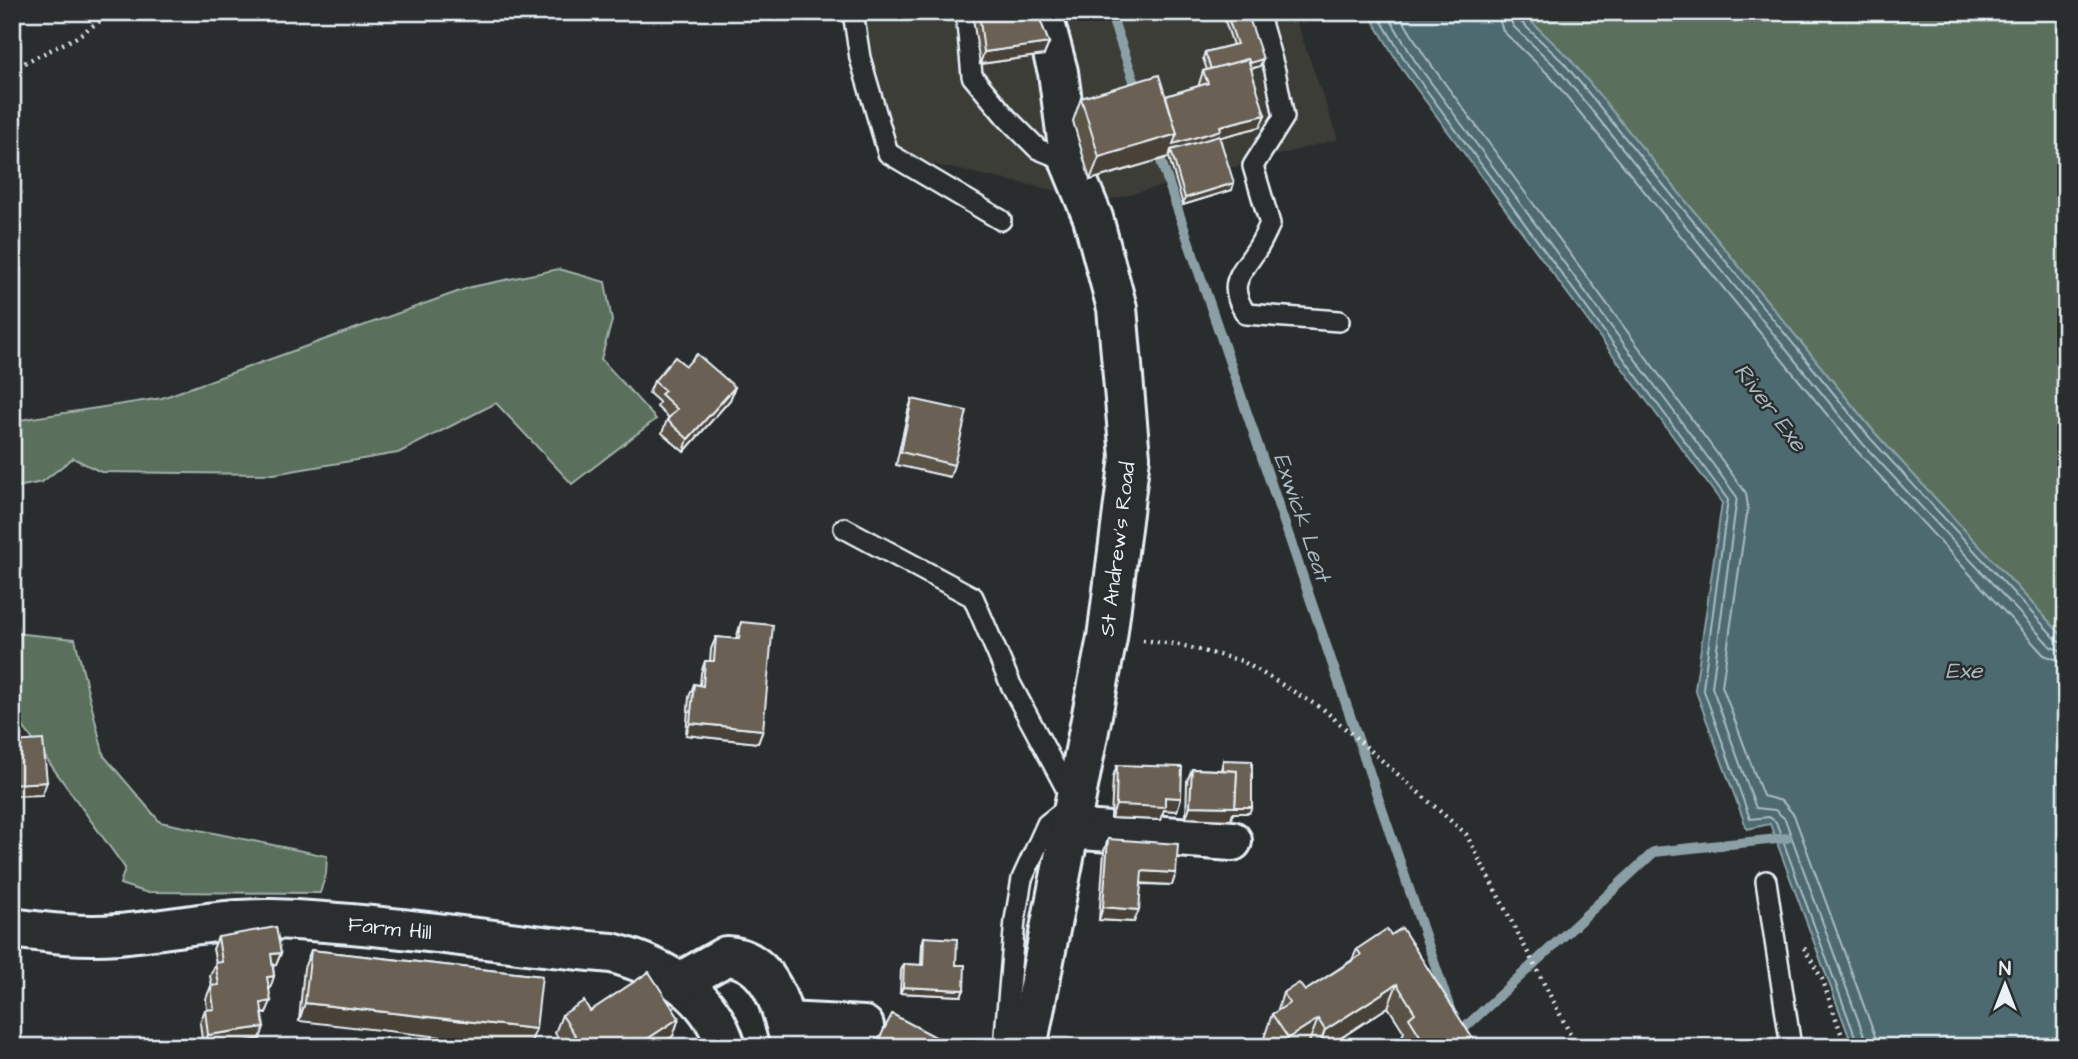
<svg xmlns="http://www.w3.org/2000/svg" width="2078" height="1059" font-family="'Architects Daughter',sans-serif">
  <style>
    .built { fill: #3d3c39 }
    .green { fill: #5a705c; stroke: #a1b0aa; stroke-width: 2 }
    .water { fill: #4d6a70; stroke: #8ba0a6; stroke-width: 2 }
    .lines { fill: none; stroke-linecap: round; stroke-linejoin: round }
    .shore { stroke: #aabbc2; stroke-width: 2 }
    .stream { stroke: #8ba0a6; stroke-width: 10 }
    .lane-casing { stroke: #e8f1f8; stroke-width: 24 }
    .street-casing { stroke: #e8f1f8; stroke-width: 44 }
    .path { stroke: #e8f1f8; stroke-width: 4.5; stroke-dasharray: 2 5; stroke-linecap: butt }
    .lane { stroke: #2a2d2e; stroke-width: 19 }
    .street { stroke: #2a2d2e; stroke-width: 38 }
    .wall { fill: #5b5347; stroke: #e8f1f8; stroke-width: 2 }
    .shaded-wall { fill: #4a4339; stroke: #e8f1f8; stroke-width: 2 }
    .building { fill: #6a6052; stroke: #e8f1f8; stroke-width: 2 }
    .labels { text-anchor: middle; stroke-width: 5; stroke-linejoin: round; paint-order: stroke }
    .street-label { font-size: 21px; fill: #e8f1f8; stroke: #2a2d2e }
    .water-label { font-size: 23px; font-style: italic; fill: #aabbc2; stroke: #2a2d2e }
  </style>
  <rect width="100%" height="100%" fill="#2a2d2e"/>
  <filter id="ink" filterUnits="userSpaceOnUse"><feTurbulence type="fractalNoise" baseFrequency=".0143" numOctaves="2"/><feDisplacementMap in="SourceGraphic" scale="14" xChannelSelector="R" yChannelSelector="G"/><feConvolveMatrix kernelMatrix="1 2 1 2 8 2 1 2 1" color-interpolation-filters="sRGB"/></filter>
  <g filter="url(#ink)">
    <polygon class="built" points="841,12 1293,12 1338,139 1105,201 894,156"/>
    <g class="green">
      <polygon points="1521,12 2055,12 2066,41 2066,640 1875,433 1569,58"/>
      <polygon points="559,269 605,282 612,321 601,359 656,419 572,484 496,403 398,453 386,455 274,474 101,472 73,458 42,482 12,488 12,421 162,398 471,287"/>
      <polygon points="12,633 75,639 104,756 160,822 327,856 326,874 320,893 145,892 120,884 125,868 12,711"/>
    </g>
    <polygon class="water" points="1368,12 1521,12 1569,58 1875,433 2066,640 2066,1047 1853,1047 1770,824 1747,829 1695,689 1722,503 1402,69"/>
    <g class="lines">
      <g class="shore">
        <polyline points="1376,12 1408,65 1728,500 1703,688 1750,819 1769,817 1776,822 1859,1047"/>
        <polyline points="1386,12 1415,61 1737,497 1712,687 1756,808 1775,810 1785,819 1868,1047"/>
        <polyline points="1398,12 1424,55 1746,493 1748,507 1722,686 1763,796 1782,801 1794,815 1879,1047"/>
        <polyline points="1497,12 1503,31 1550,76 1856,450 2044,655 2066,663"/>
        <polyline points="1508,12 1513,26 1558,69 1863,444 2051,647 2066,652"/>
        <polyline points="1517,12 1519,20 1564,63 1870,438 2058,641 2066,644"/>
      </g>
      <g class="stream">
        <polyline points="1110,12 1139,95"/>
        <polyline points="1157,149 1450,1009"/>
        <polyline points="1459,1033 1654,852 1787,838"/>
      </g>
      <g class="lane-casing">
        <g id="lane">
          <polyline points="853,12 860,58 888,153 1001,220"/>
          <polyline points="966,12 972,76 1006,117 1038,149 1070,162"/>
          <path d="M1258,12L1275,71L1284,117L1253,166L1270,224C1266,232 1262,242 1257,249C1240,275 1226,284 1246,314L1339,321"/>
          <polyline points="844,528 973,597 1010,683 1074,803 1047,824 1022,879 1015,920 1005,1035 1011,1047"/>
          <polyline points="1766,881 1791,1047"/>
        </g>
      </g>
      <g class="street-casing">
        <g id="street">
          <polyline points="1069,829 1232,841"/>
          <path d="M12,928C48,933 82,937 118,934C170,930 220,918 272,919C386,923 498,943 612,953C663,967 710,992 726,1047"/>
          <path d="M680,982L726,956C771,958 783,1009 791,1047"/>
          <polyline points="785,1022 864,1026 855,1047"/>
          <polyline points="1027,1047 1107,638 1130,457 1117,308 1093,218 1070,162 1058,72 1042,12"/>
        </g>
      </g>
      <g class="path">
        <polyline points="12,69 75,38 113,12"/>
        <polyline points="1143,640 1180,645 1242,661 1323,709 1466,834 1577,1047"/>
        <polyline points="1804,948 1822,979 1846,1047"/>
      </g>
      <use href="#lane" class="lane"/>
      <use href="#street" class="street"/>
    </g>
    <g class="wall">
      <polygon points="972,12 1037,12 1049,43 1044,55 980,64"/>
      <polygon points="1222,12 1247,12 1260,66 1251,69 1260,127 1220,137 1232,190 1183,205 1169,157 1090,180 1073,121 1081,98 1166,96 1199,86 1199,84 1203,71 1207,70 1203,58 1205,52 1233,45"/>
      <polygon points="654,381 735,387 730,400 684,452 662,433 667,420 669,418 657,407 659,402 649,393"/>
      <polygon points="912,399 954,465 950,477 896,465 908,411"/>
      <polygon points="741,622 763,730 758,743 686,735 689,697 694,684 700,685 701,673 705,661 710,661 711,649 716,637 736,639"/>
      <polygon points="1223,760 1249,813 1233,813 1231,820 1186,818 1187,781 1192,769 1221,770"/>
      <polygon points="1117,765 1181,798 1177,811 1164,810 1160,820 1111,818 1113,777"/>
      <polygon points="1108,839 1176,873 1172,885 1141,884 1134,922 1099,920 1104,851"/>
      <polygon points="218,937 281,953 276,965 273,966 274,976 269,989 266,1013 263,1014 260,1039 203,1047 200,1023 205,1010 207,1010 206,999 211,986 212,986 210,976 216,963 213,949"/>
      <polygon points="924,937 956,965 964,990 961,996 900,993 901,970 904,964 921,965 922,944"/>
      <polygon points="1357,949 1478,1047 1404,1047 1400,1041 1404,1032 1388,1007 1327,1047 1313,1047 1309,1042 1302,1047 1270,1047 1264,1038 1272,1014 1277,1012 1283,993 1305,991 1352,960"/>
      <polygon points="311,950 542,976 299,1021 304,968"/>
      <polygon points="590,1011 679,1018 673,1036 656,1047 564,1047 555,1033 562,1015"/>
    </g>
    <g class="shaded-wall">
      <polygon points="1049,43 1044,55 980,64 984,52"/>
      <polygon points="1263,59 1260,66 1210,81 1213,74"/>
      <polygon points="1265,115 1260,127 1171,150 1169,157 1090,180 1099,157 1177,134 1220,126"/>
      <polygon points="1234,183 1232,190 1183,205 1185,198"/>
      <polygon points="735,387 730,400 684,452 688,439"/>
      <polygon points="690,723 763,730 758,743 686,735"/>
      <polygon points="47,782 42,795 12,796 12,784"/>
      <polygon points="1165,797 1181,798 1177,811 1164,810 1160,820 1111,818 1116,805"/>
      <polygon points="1190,806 1252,807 1249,813 1233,813 1231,820 1186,818"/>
      <polygon points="1142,871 1176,873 1172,885 1137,883"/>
      <polygon points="1103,907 1139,910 1134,922 1099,920"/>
      <polygon points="281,953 276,965 266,967 271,954"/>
      <polygon points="274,976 270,989 263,990 267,977"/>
      <polygon points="1397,984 1388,1007 1327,1047 1319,1047 1325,1030"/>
      <polygon points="903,987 964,990 961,996 900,993"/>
      <polygon points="271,1001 266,1013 256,1015 261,1003"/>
      <polygon points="305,1003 536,1029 529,1047 299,1021"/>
      <polygon points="679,1018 673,1036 656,1047 635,1047"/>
      <polygon points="1318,1019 1309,1042 1302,1047 1284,1047 1288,1038"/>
      <polygon points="264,1027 260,1039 204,1047 208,1035"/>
    </g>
    <g class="building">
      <polygon points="979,12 1037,12 1049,43 984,52"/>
      <polygon points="1226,12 1247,12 1263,59 1250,63 1248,59 1211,69 1205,52 1237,44"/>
      <polygon points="1248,59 1265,115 1220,126 1221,130 1173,144 1177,134 1166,96 1208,83 1203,71"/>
      <polygon points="1159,75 1177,134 1099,157 1081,98"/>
      <polygon points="1219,136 1234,183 1185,198 1171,150"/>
      <polygon points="697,354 735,387 688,439 667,420 677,409 661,394 665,391 654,381 675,357 686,366"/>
      <polygon points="912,399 967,411 954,465 901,452"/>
      <polygon points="741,622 773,625 763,730 690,723 694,684 703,686 705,661 714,661 716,637 739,639"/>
      <polygon points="43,740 47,782 12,784 12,742"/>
      <polygon points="1223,760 1252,761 1252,807 1235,807 1237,771 1223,770"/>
      <polygon points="1117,765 1182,767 1181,798 1165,797 1165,807 1116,805"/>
      <polygon points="1192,769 1237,771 1235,807 1190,806"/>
      <polygon points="1108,839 1178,844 1176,873 1142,871 1139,910 1103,907"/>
      <polygon points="276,927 281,953 271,954 274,976 267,977 271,1001 261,1003 264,1027 208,1035 205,1010 214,1009 211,986 219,985 215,963 222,962 218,937"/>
      <polygon points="1402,928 1478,1047 1427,1047 1409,1018 1415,1013 1397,984 1325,1030 1318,1019 1288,1038 1272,1014 1290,1003 1283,993 1299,983 1305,991 1361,955 1357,949 1387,929 1391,935"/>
      <polygon points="924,937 957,939 956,965 965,965 964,990 903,987 904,964 923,965"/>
      <polygon points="311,950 542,976 536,1029 305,1003"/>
      <polygon points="649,972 679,1018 635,1047 583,1047 562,1015 584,1001 590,1011"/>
      <polygon points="892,1014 949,1044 948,1047 875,1047"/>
    </g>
  </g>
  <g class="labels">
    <g class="street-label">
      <text transform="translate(1117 549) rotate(-83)" y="7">St Andrew's Road</text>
      <text transform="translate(390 928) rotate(6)" y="7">Farm Hill</text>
    </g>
    <g class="water-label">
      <text transform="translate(1771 407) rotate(53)" y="8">River Exe</text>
      <text transform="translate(1303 517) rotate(71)" y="8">Exwick Leat</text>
      <text x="1964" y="678">Exe</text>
    </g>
  </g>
  <rect width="2078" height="1059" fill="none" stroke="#2a2d2e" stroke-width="42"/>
  <rect x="21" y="21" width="2036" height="1017" fill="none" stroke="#e8f1f8" stroke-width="2.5" filter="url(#ink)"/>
  <g transform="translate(2005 985)" stroke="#2a2d2e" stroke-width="5" paint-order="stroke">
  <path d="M0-5L12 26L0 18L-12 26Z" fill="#e8f1f8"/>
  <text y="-10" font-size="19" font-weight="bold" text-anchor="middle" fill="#e8f1f8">N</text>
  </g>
</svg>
